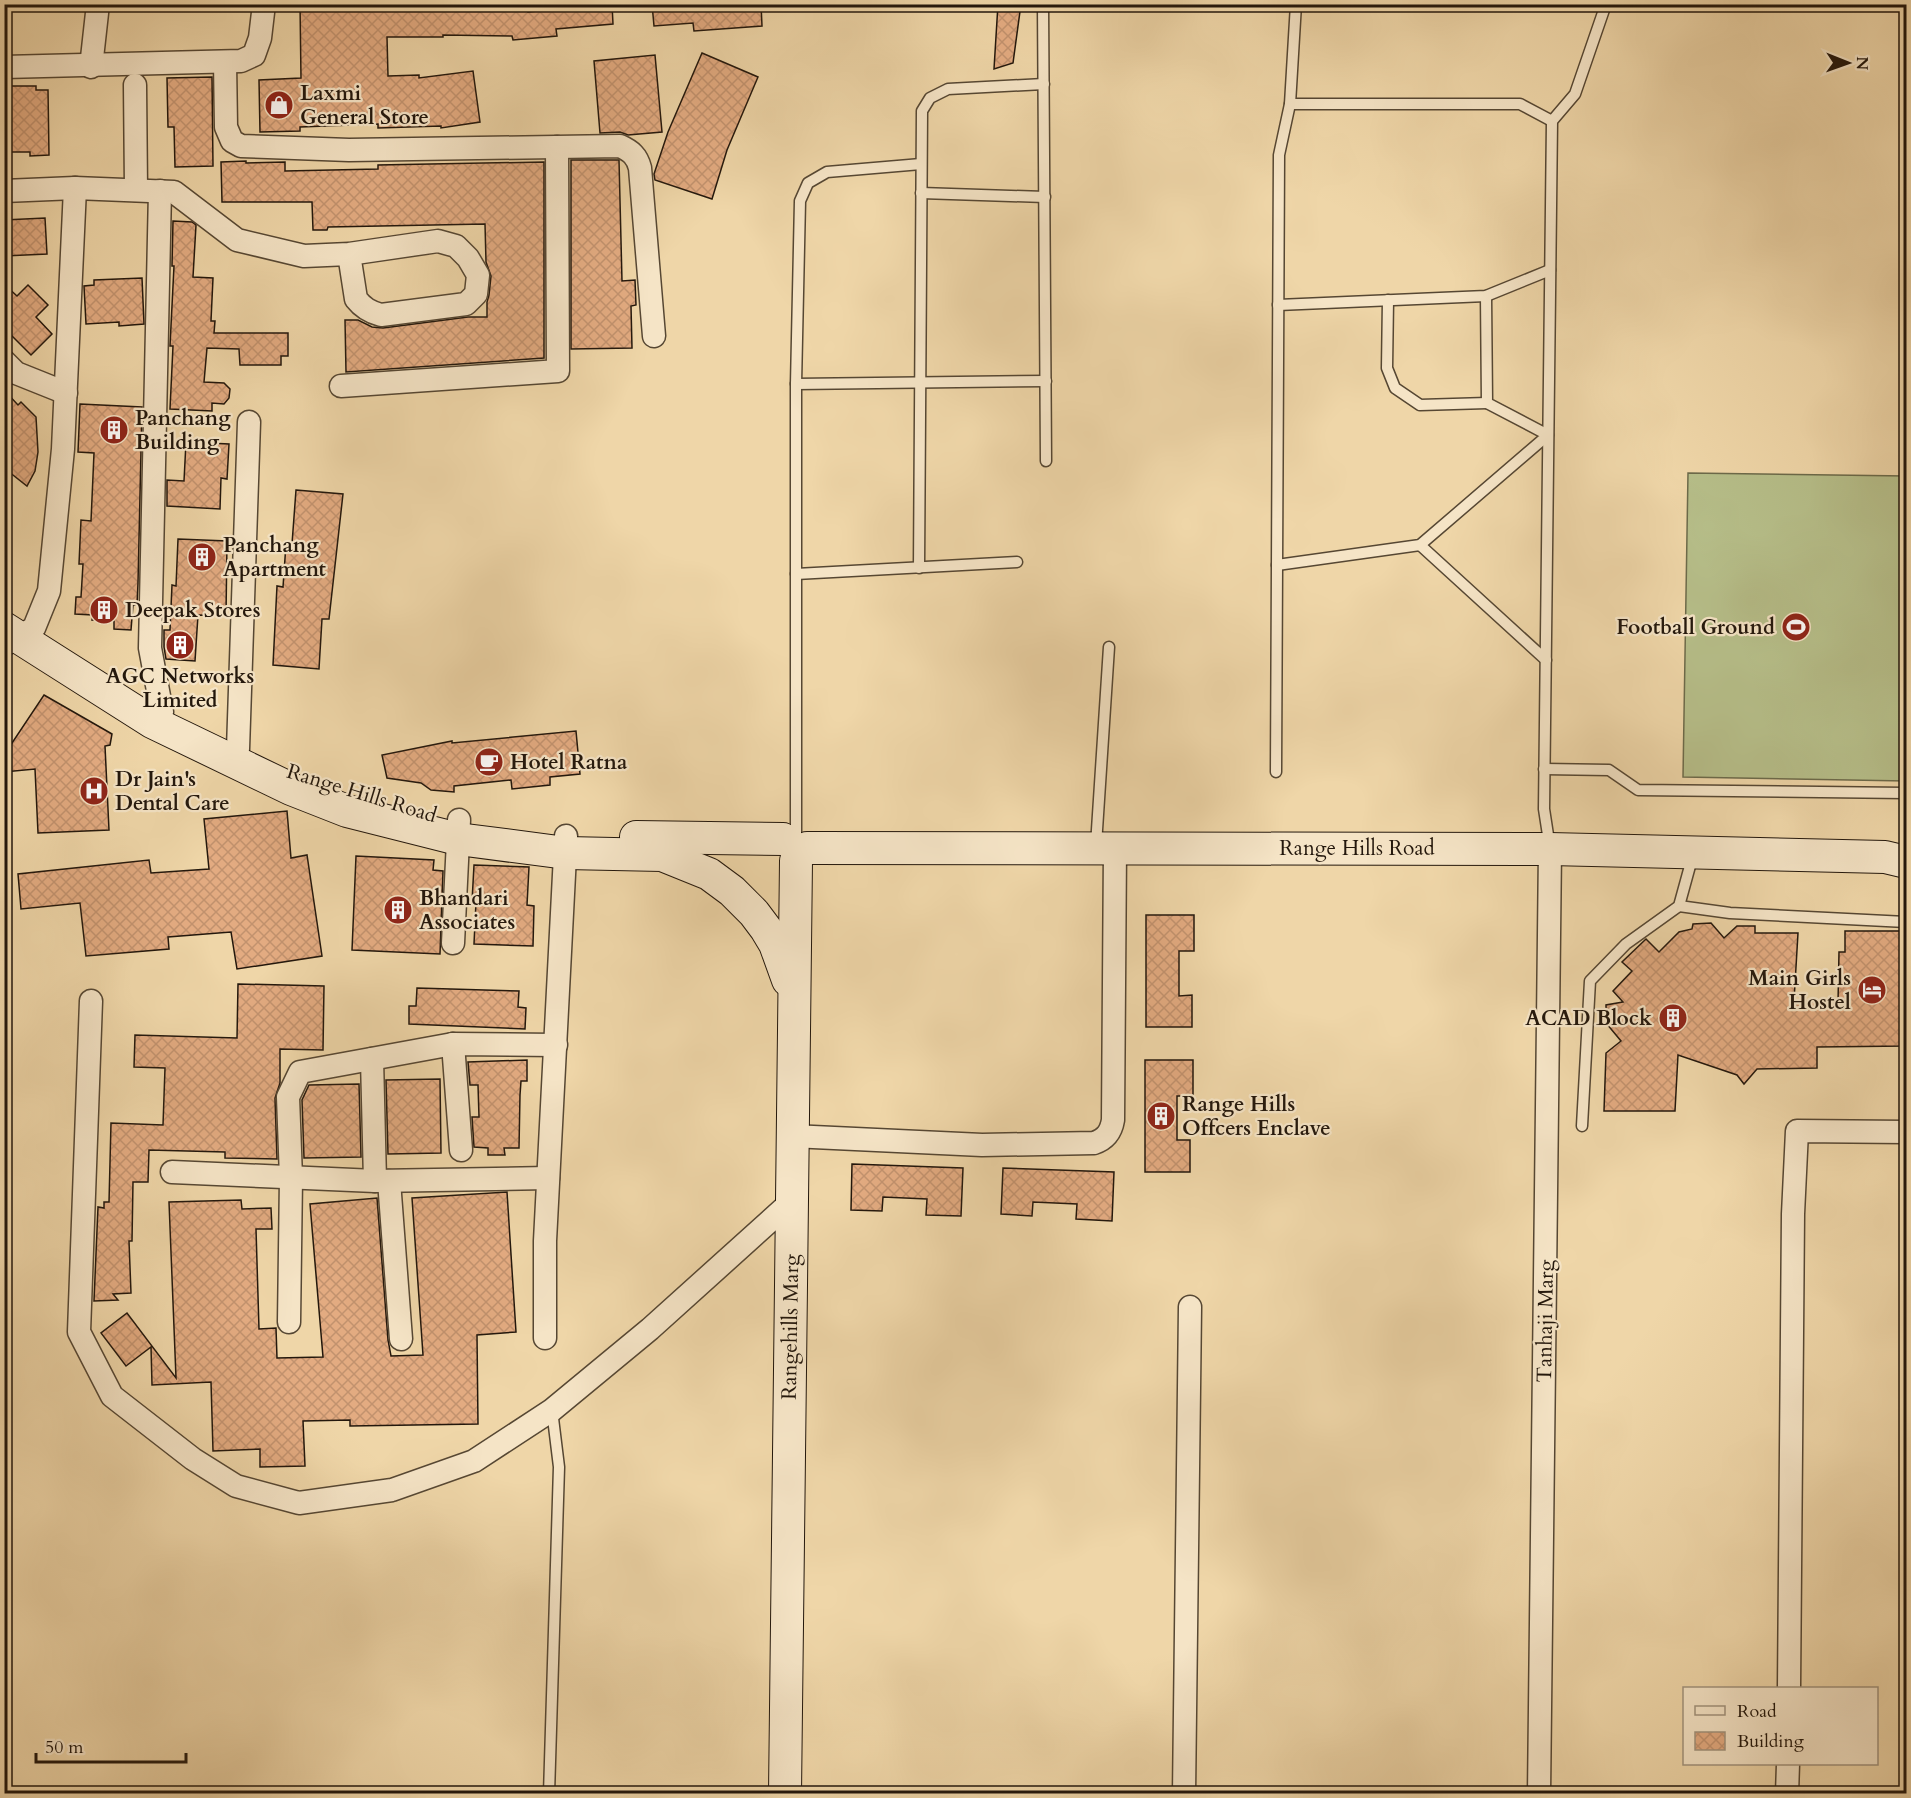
<svg xmlns="http://www.w3.org/2000/svg" width="1911" height="1798" font-family="Cardo,serif">
  <style>
    .pitch { fill: #b6be89; stroke: #6c6a4a; stroke-width: 1.5 }
    .building { fill: url(#building-cross-hatch); stroke: #23170c; stroke-width: 1.5 }
    .lines { fill: none; stroke-linecap: round; stroke-linejoin: round }
    .lane-casing { stroke: #564733; stroke-width: 13 }
    .street-casing { stroke: #564733; stroke-width: 25 }
    .secondary-casing { stroke: #23170c; stroke-width: 34 }
    .lane { stroke: #f5e4c6; stroke-width: 10 }
    .street { stroke: #f5e4c6; stroke-width: 22 }
    .secondary { stroke: #f5e4c6; stroke-width: 32 }
    .labels { text-anchor: middle; stroke-width: 4.5; stroke-linejoin: round; paint-order: stroke }
    .poi-label { font-size: 21px; font-weight: bold; fill: #23170c; stroke: #f5e4c6; text-anchor: start }
    .street-label { font-size: 21px; fill: #23170c; stroke: #f5e4c6 }
  </style>
  <defs>
    <pattern id="building-cross-hatch" width="8" height="8" patternUnits="userSpaceOnUse" patternTransform="scale(1.5)"><rect width="8" height="8" fill="#e3ab81"/><path d="M0 0l8 8M0 8l8-8" fill="none" stroke="#c2926e"/></pattern>
  </defs>
  <rect width="100%" height="100%" fill="#efd6a8"/>
  <filter id="stains"><feTurbulence type="fractalNoise" baseFrequency=".00333" numOctaves="4"/><feColorMatrix values="0 0 0 0 .2 0 0 0 0 .09 0 0 0 0 .02 0 0 0 .5 -.17"/></filter>
  <radialGradient id="worn" r=".72"><stop offset=".6" stop-color="#630" stop-opacity="0"/><stop offset="1" stop-color="#630" stop-opacity=".3"/></radialGradient>
  <polygon class="pitch" points="1688,473 1906,476 1906,781 1683,777"/>
  <g class="building">
    <polygon points="300,4 528,4 528,12 570,8 569,4 612,4 613,24 556,29 557,36 513,40 512,36 443,35 443,37 387,37 388,76 419,75 419,78 473,71 480,122 441,128 441,126 378,128 378,124 300,127 300,131 260,132 259,80 301,78"/>
    <polygon points="652,4 761,4 762,26 694,31 693,23 654,26"/>
    <polygon points="998,4 1021,4 1013,63 994,69"/>
    <polygon points="702,53 758,77 727,150 712,199 655,180 654,174 668,132"/>
    <polygon points="655,55 662,132 628,135 620,132 600,133 594,61"/>
    <polygon points="212,77 213,166 175,167 174,127 168,127 167,78"/>
    <polygon points="9,86 36,86 36,90 48,90 49,155 30,156 30,152 10,152"/>
    <polygon points="571,160 619,160 622,281 635,280 636,305 631,306 632,348 571,349"/>
    <polygon points="246,161 246,163 285,162 285,171 378,169 378,165 544,162 544,358 346,372 345,320 358,320 372,327 383,328 468,317 487,317 487,302 489,295 491,276 486,262 485,224 328,227 327,230 313,230 312,202 222,202 221,162"/>
    <polygon points="45,218 47,254 4,256 4,220"/>
    <polygon points="173,221 192,222 196,225 193,277 213,278 211,321 215,321 214,333 288,333 288,356 281,356 281,365 240,365 239,349 207,348 204,382 224,383 230,389 229,398 224,404 212,403 212,411 170,409 173,346 170,346 174,266 172,266"/>
    <polygon points="142,278 144,324 119,326 119,322 86,324 84,286 94,285 94,280"/>
    <polygon points="4,284 17,296 28,285 48,305 36,317 52,334 31,355 4,328"/>
    <polygon points="4,390 18,405 21,402 36,417 38,452 35,471 27,486 4,468"/>
    <polygon points="80,404 142,407 138,583 137,605 133,605 131,630 114,629 114,621 92,620 93,615 75,614 76,597 81,597 83,564 79,564 81,520 91,521 94,453 78,452"/>
    <polygon points="186,442 229,444 227,479 221,478 220,509 167,506 167,480 184,481"/>
    <polygon points="296,490 343,494 329,619 322,619 319,669 273,665 277,586 283,587 286,544 292,544"/>
    <polygon points="178,539 227,541 226,616 198,615 195,661 166,659 164,647 164,630 170,630 172,585 176,586"/>
    <polygon points="44,695 112,734 110,745 105,746 109,830 38,833 35,769 4,772 4,755"/>
    <polygon points="576,731 580,774 550,777 550,785 512,789 511,780 454,786 454,792 431,790 421,783 387,778 382,755 452,741 452,743"/>
    <polygon points="287,811 291,858 307,855 322,956 237,969 231,932 168,937 169,949 86,956 80,903 21,909 18,874 149,860 151,873 209,869 204,819"/>
    <polygon points="356,856 434,860 433,870 443,871 440,954 352,950"/>
    <polygon points="474,865 529,867 527,905 534,906 533,946 474,944 476,902 472,902"/>
    <polygon points="1146,915 1194,915 1194,951 1179,951 1179,996 1192,995 1192,1027 1146,1027"/>
    <polygon points="1711,923 1724,938 1737,926 1755,926 1755,933 1798,933 1794,1001 1838,1003 1839,952 1845,952 1845,931 1906,931 1906,1046 1817,1047 1817,1068 1757,1069 1744,1084 1737,1075 1678,1055 1675,1111 1604,1111 1606,1053 1621,1041 1606,1023 1606,1005 1623,1002 1613,991 1632,971 1622,962 1646,939 1659,952 1679,932 1692,929 1693,924"/>
    <polygon points="238,984 324,986 323,1050 280,1049 280,1083 275,1098 277,1159 225,1158 225,1152 149,1150 148,1182 133,1182 132,1241 129,1241 131,1293 113,1294 118,1300 94,1301 98,1207 104,1208 104,1202 109,1202 111,1123 163,1125 165,1068 134,1067 135,1035 237,1038"/>
    <polygon points="417,988 519,991 518,1007 526,1008 525,1029 409,1024 409,1006 416,1006"/>
    <polygon points="527,1060 527,1081 521,1081 520,1095 519,1148 504,1148 505,1155 488,1155 488,1148 474,1147 472,1117 479,1117 478,1085 470,1085 468,1062"/>
    <polygon points="1145,1060 1193,1060 1193,1096 1177,1096 1177,1140 1190,1140 1190,1172 1145,1172"/>
    <polygon points="440,1079 441,1153 388,1154 386,1080"/>
    <polygon points="359,1084 361,1157 304,1158 302,1100 309,1085"/>
    <polygon points="852,1164 963,1168 961,1216 926,1215 927,1199 883,1197 882,1211 851,1210"/>
    <polygon points="1003,1168 1114,1172 1112,1221 1076,1219 1077,1204 1033,1202 1032,1216 1001,1214"/>
    <polygon points="507,1192 516,1332 477,1335 478,1424 350,1426 350,1420 303,1421 305,1466 260,1467 260,1449 213,1451 211,1382 152,1385 151,1347 126,1366 101,1333 127,1313 176,1378 169,1202 241,1200 242,1209 271,1208 272,1229 256,1229 259,1329 276,1328 277,1358 323,1357 310,1204 377,1198 388,1340 391,1356 423,1355 412,1198"/>
  </g>
  <g class="lines">
    <g class="lane-casing">
      <g id="lane">
        <polyline points="1043,4 1046,461"/>
        <polyline points="1290,104 1520,104 1552,121"/>
        <polyline points="921,193 1045,197"/>
        <polyline points="1388,300 1387,368 1395,388 1420,405 1487,403"/>
        <polyline points="1278,305 1486,296 1550,270"/>
        <polyline points="796,384 1046,381"/>
        <polyline points="1420,545 1546,660"/>
        <polyline points="1277,565 1420,545 1548,435 1487,403 1486,296"/>
        <polyline points="919,568 922,111 930,98 948,89 1044,84"/>
        <polyline points="796,574 1017,562"/>
        <polyline points="1544,769 1609,770 1638,790 1906,793"/>
        <polyline points="1276,772 1279,155 1290,104 1296,4"/>
        <polyline points="796,834 796,384 800,201 808,183 827,172 921,164"/>
        <polyline points="1096,845 1109,647"/>
        <polyline points="1550,848 1544,809 1552,121 1575,94 1606,4"/>
        <polyline points="1679,906 1730,913 1906,922"/>
        <polyline points="1582,1126 1590,981 1626,944 1679,906 1693,855"/>
        <polyline points="549,1794 559,1467 552,1410"/>
      </g>
    </g>
    <g class="street-casing">
      <g id="street">
        <path d="M225,62L226,127L232,141L241,146L349,150L620,146C631,151 637,156 640,168L654,336"/>
        <polyline points="4,67 241,61 254,55 260,38 264,4"/>
        <polyline points="91,67 98,4"/>
        <polyline points="135,85 136,190"/>
        <path d="M4,191L75,188L174,192L237,240L304,256L349,254L438,241L456,246L468,258L478,275L476,294L466,304L381,315C370,312 363,308 356,299L349,254"/>
        <polyline points="160,191 150,648 162,712"/>
        <polyline points="4,361 16,373 66,393"/>
        <polyline points="341,386 558,371 557,147"/>
        <polyline points="6,644 34,628 49,591 63,449 75,188"/>
        <polyline points="238,749 249,422"/>
        <polyline points="453,943 459,820"/>
        <polyline points="91,1001 79,1332 112,1396 193,1459 236,1486 299,1503 392,1490 474,1461 552,1410 650,1329 792,1201"/>
        <polyline points="453,1044 461,1150"/>
        <polyline points="372,1059 375,1181"/>
        <path d="M792,1136L982,1145L1094,1143C1106,1139 1111,1132 1113,1120L1115,848"/>
        <polyline points="172,1172 375,1181 548,1178"/>
        <polyline points="389,1181 401,1339"/>
        <polyline points="289,1322 291,1178 288,1097 300,1072 453,1044 556,1045"/>
        <polyline points="545,1338 545,1241 566,836"/>
        <polyline points="1789,1688 1793,1214 1797,1131 1906,1132"/>
        <polyline points="1184,1794 1190,1307"/>
        <polyline points="1539,1794 1550,849"/>
        <polyline points="1787,1794 1788,1764"/>
      </g>
    </g>
    <g class="secondary-casing">
      <g id="secondary">
        <polyline points="4,628 152,722 291,789 347,811 458,839 566,853 662,855 709,874 732,891 754,913 766,929 775,944 788,980"/>
        <polyline points="636,837 783,839"/>
        <polyline points="807,848 1550,849 1885,857 1906,862"/>
        <polyline points="785,1794 796,861"/>
      </g>
    </g>
    <use href="#lane" class="lane"/>
    <use href="#street" class="street"/>
    <use href="#secondary" class="secondary"/>
  </g>
  <defs>
    <g id="shop-disc" transform="scale(1.5)"><circle r="9.5" fill="#8f2418" stroke="#f5e4c6"/><path d="M-5-2.5h2.3a2.7 3.5 0 0 1 5.4 0H5L5.5 6h-11ZM-1.5-2.5h3a1.5 2.3 0 0 0-3 0Z" fill="#fff"/></g>
    <g id="building-disc" transform="scale(1.5)"><circle r="9.5" fill="#8f2418" stroke="#f5e4c6"/><path d="M-4-6H4V6H1V3H-1V6H-4ZM-2.5-4.3h1.7v1.8h-1.7ZM.8-4.3h1.7v1.8H.8ZM-2.5-1h1.7V.8h-1.7ZM.8-1h1.7V.8H.8Z" fill="#fff"/></g>
    <g id="stadium-disc" transform="scale(1.5)"><circle r="9.5" fill="#8f2418" stroke="#f5e4c6"/><path d="M0-5a6.5 5 0 1 0 0 10a6.5 5 0 1 0 0-10ZM-3.5-1.8h7v3.6h-7Z" fill="#fff"/></g>
    <g id="cafe-disc" transform="scale(1.5)"><circle r="9.5" fill="#8f2418" stroke="#f5e4c6"/><path d="M-5.5-4.5H6V0H3Q3 3.5 0 3.5H-2.5Q-5.5 3.5-5.5 0ZM3-3.2v2h1.7v-2ZM-6 4.5H4V6H-6Z" fill="#fff"/></g>
    <g id="hospital-disc" transform="scale(1.5)"><circle r="9.5" fill="#8f2418" stroke="#f5e4c6"/><path d="M-5-5h3v3.5h4V-5h3V5h-3V1.5h-4V5h-3Z" fill="#fff"/></g>
    <g id="hotel-disc" transform="scale(1.5)"><circle r="9.5" fill="#8f2418" stroke="#f5e4c6"/><path d="M-6-4.5h1.5V1H6V5H4.5V3h-9V5H-6ZM-4 0a1.8 1.8 0 1 1 3.6 0ZM.5 0V-2.5h3Q6-2.5 6 0Z" fill="#fff"/></g>
  </defs>
  <g fill-rule="evenodd">
    <use href="#shop-disc" x="279" y="105"/>
    <use href="#building-disc" x="114" y="430"/>
    <use href="#building-disc" x="202" y="557"/>
    <use href="#building-disc" x="104" y="610"/>
    <use href="#stadium-disc" x="1796" y="627"/>
    <use href="#building-disc" x="180" y="645"/>
    <use href="#cafe-disc" x="489" y="762"/>
    <use href="#hospital-disc" x="94" y="791"/>
    <use href="#building-disc" x="398" y="910"/>
    <use href="#hotel-disc" x="1872" y="990"/>
    <use href="#building-disc" x="1673" y="1018"/>
    <use href="#building-disc" x="1161" y="1116"/>
  </g>
  <g class="labels">
    <g class="poi-label">
      <text x="300" y="100">Laxmi<tspan x="300" dy="24">General Store</tspan></text>
      <text x="135" y="425">Panchang<tspan x="135" dy="24">Building</tspan></text>
      <text x="223" y="552">Panchang<tspan x="223" dy="24">Apartment</tspan></text>
      <text x="125" y="617">Deepak Stores</text>
      <text x="1775" y="634" text-anchor="end">Football Ground</text>
      <text x="180" y="683" text-anchor="middle">AGC Networks<tspan x="180" dy="24">Limited</tspan></text>
      <text x="510" y="769">Hotel Ratna</text>
      <text x="115" y="786">Dr Jain's<tspan x="115" dy="24">Dental Care</tspan></text>
      <text x="419" y="905">Bhandari<tspan x="419" dy="24">Associates</tspan></text>
      <text x="1851" y="985" text-anchor="end">Main Girls<tspan x="1851" dy="24">Hostel</tspan></text>
      <text x="1652" y="1025" text-anchor="end">ACAD Block</text>
      <text x="1182" y="1111">Range Hills<tspan x="1182" dy="24">Offcers Enclave</tspan></text>
    </g>
    <g class="street-label">
      <text transform="translate(362 793) rotate(17)" y="7">Range Hills Road</text>
      <text x="1357" y="855">Range Hills Road</text>
      <text transform="translate(1545 1321) rotate(-89)" y="7">Tanhaji Marg</text>
      <text transform="translate(790 1327) rotate(-89)" y="7">Rangehills Marg</text>
    </g>
  </g>
  <rect width="1911" height="1798" fill="none" stroke="#efd6a8" stroke-width="24"/>
  <rect x="6" y="6" width="1899" height="1786" fill="none" stroke="#23170c" stroke-width="3"/>
  <rect x="12" y="12" width="1887" height="1774" fill="none" stroke="#23170c" stroke-width="1.5"/>
  <rect x="1683" y="1687" width="195" height="78" fill="#f5e4c6" stroke="#a1927c" stroke-width="1.5"/>
  <rect x="1695" y="1706" width="30" height="9" fill="#f5e4c6" stroke="#a1927c" stroke-width="1.5"/>
  <text x="1737" y="1717" font-size="18" fill="#23170c">Road</text>
  <rect x="1695" y="1732" width="30" height="18" fill="url(#building-cross-hatch)" stroke="#a1927c" stroke-width="1.5"/>
  <text x="1737" y="1747" font-size="18" fill="#23170c">Building</text>
  <g transform="translate(1848 63) rotate(91)" stroke="#f5e4c6" stroke-width="4.5" paint-order="stroke">
  <path d="M0-4.5L10 22L0 15L-10 22Z" fill="#23170c"/>
  <text y="-9" font-size="16" font-weight="bold" text-anchor="middle" fill="#23170c">N</text>
  </g>
  <path d="M36 1753v9h150v-9" fill="none" stroke="#23170c" stroke-width="3"/>
  <text x="45" y="1753" font-size="18" fill="#23170c" stroke="#f5e4c6" stroke-width="4.5" paint-order="stroke">50 m</text>
  <rect width="100%" height="100%" filter="url(#stains)"/>
  <rect width="100%" height="100%" fill="url(#worn)"/>
</svg>
